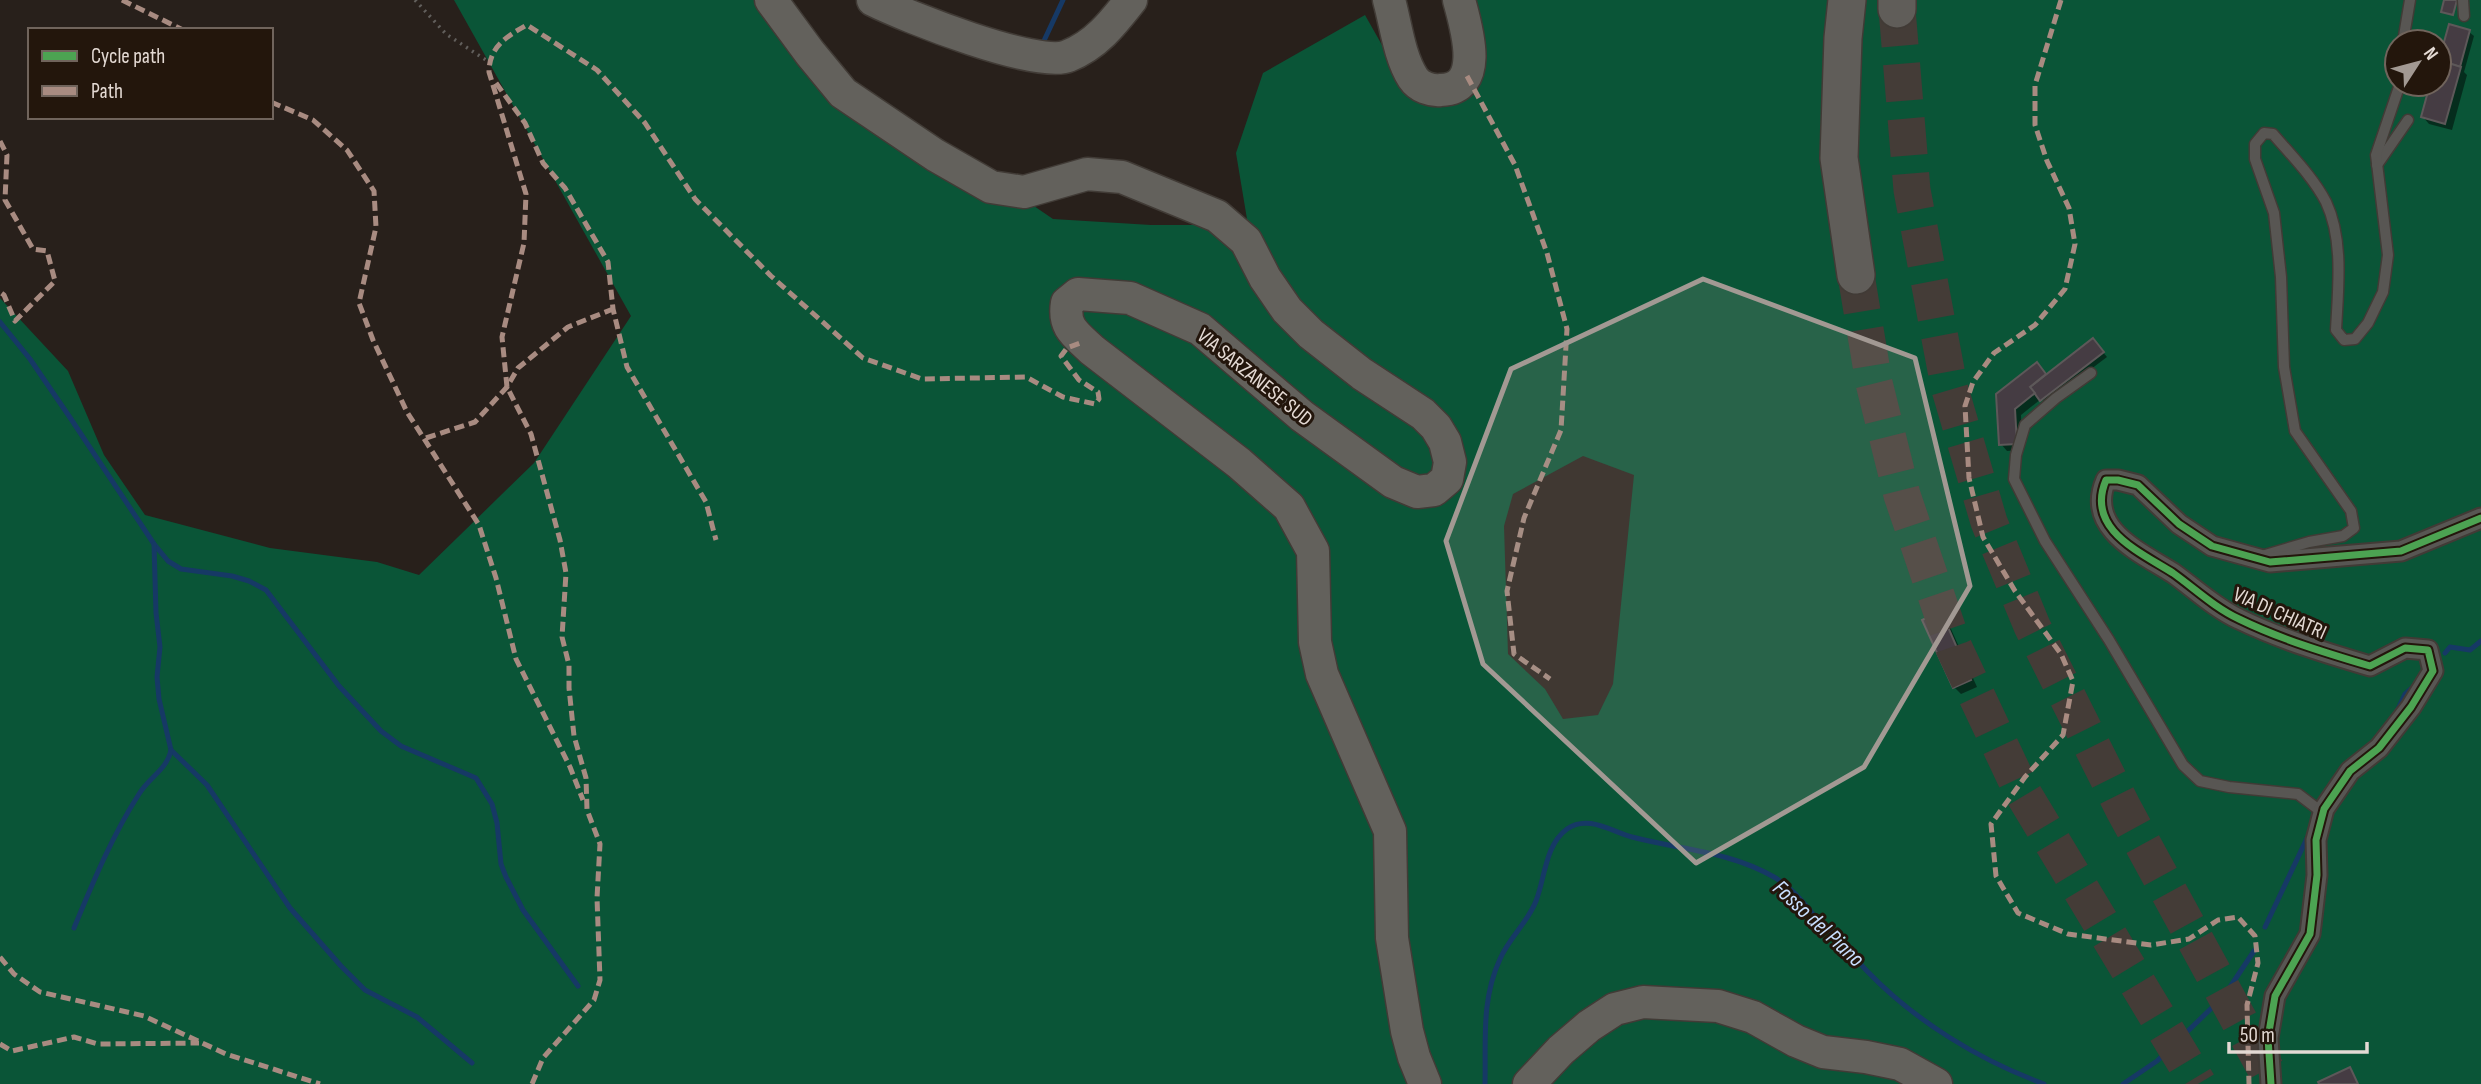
<svg xmlns="http://www.w3.org/2000/svg" width="2481" height="1084" font-family="'Sofia Sans Condensed',sans-serif">
  <style>
    .forest { fill: #0a5537; fill-rule: evenodd }
    .shadow { fill: #0007 }
    .lines { fill: none; stroke-linecap: round; stroke-linejoin: round }
    .stream { stroke: #163965; stroke-width: 5 }
    .building { fill: #453c43; stroke: #5d5859; stroke-width: 2 }
    .highway-tunnel { stroke: #443c37; stroke-width: 37; stroke-dasharray: 37 18; stroke-linecap: butt }
    .lane-casing { stroke: #413b36; stroke-width: 13 }
    .street-casing { stroke: #413b36; stroke-width: 23 }
    .primary-casing { stroke: #413b36; stroke-width: 35 }
    .highway-casing { stroke: #413b36; stroke-width: 40 }
    .path { stroke: #625f5c; stroke-width: 3.5; stroke-dasharray: 2 5; stroke-linecap: butt }
    .lane { stroke: #585653; stroke-width: 10 }
    .street { stroke: #585653; stroke-width: 19 }
    .primary { stroke: #63615c; stroke-width: 32 }
    .highway { stroke: #605d59; stroke-width: 37 }
    .quiet { stroke: #a88b81; stroke-width: 5; stroke-dasharray: 10 5; stroke-linecap: butt }
    .cycleway-casing { stroke: #23160c; stroke-width: 11 }
    .cycleway { stroke: #4ca352; stroke-width: 7 }
    .marked { fill: #a29993; fill-opacity: 0.2; stroke: #a29993; stroke-width: 5; stroke-linejoin: round }
    .labels { text-anchor: middle; stroke-width: 6; stroke-linejoin: round; paint-order: stroke }
    .street-label { font-size: 21px; fill: #e4dad4; stroke: #23160c }
    .water-label { font-size: 23px; font-style: italic; fill: #c7defe; stroke: #23160c }
  </style>
  <rect width="100%" height="100%" fill="#28201b"/>
  <path class="forest" d="M454,0H777L843,93L1015,193L1053,219L1151,225H1248L1236,153L1263,73L1365,15L1408,91L1452,101L1486,61L1468,0H2481V1084H0V298L68,371L104,455L145,515L270,548L377,562L419,575L534,463L631,316ZM2397,42H2439V84H2397ZM1583,456L1634,475L1613,684L1598,715L1563,719L1545,689L1508,654L1504,526L1513,494Z"/>
  <g class="shadow">
    <polygon points="2469,32 2474,36 2464,72 2467,75 2452,130 2429,124 2423,117 2432,84 2439,84 2439,62"/>
    <polygon points="2097,345 2107,357 2046,403 2041,399 2021,415 2022,450 2007,451 2001,444 1997,395 2043,371 2047,376"/>
    <polygon points="1940,614 1947,620 1977,687 1961,694 1954,687 1924,621"/>
  </g>
  <g class="lines">
    <g class="stream">
      <polyline points="1042,45 1063,0"/>
      <polyline points="0,322 30,359 71,419 154,544 168,561 181,569 232,576 249,581 266,590 339,686 381,731 401,746 476,778 492,804 497,823 501,864 506,877 523,910 578,986"/>
      <polyline points="154,544 156,613 160,647 157,677 159,699 171,750 207,785 290,908 341,966 365,990 417,1017 472,1063"/>
      <polyline points="2445,653 2450,647 2470,650 2481,641"/>
      <polyline points="2397,711 2405,694 2415,685"/>
      <polyline points="2265,927 2309,834"/>
      <path d="M74,928C93,882 112,836 139,794C149,777 167,770 171,750"/>
      <path d="M1485,1084C1486,1041 1481,1000 1500,959C1509,938 1528,922 1536,901C1545,878 1545,845 1567,829C1588,814 1612,832 1632,837C1682,850 1728,851 1774,877C1793,888 1805,905 1819,921C1825,928 1833,933 1839,939C1849,949 1857,961 1867,971C1915,1021 1979,1060 2044,1084"/>
      <polyline points="2123,1084 2157,1061 2224,996 2254,951"/>
    </g>
  </g>
  <g class="building">
    <polygon points="2444,0 2457,0 2453,15 2441,12"/>
    <polygon points="2449,24 2470,30 2460,67 2439,60"/>
    <polygon points="2439,60 2461,67 2445,124 2421,117 2430,84 2439,84"/>
    <polygon points="2093,338 2104,352 2040,401 2030,387"/>
    <polygon points="2037,362 2046,374 2030,387 2035,393 2015,409 2017,444 1999,445 1996,394"/>
    <polygon points="1941,611 1971,680 1953,688 1922,620"/>
    <polygon points="2350,1067 2358,1084 2319,1084 2318,1082"/>
  </g>
  <g class="lines">
    <g class="highway-tunnel">
      <polyline points="1897,9 1912,190 1949,386 1989,522 2032,626 2123,808 2274,1084"/>
      <polyline points="1856,275 1874,383 1902,495 1954,648 2021,790 2198,1084"/>
    </g>
    <g class="lane-casing">
      <g id="lane">
        <polyline points="2463,0 2464,16"/>
        <polyline points="2403,42 2410,0"/>
        <polyline points="2377,165 2408,120"/>
        <polyline points="2091,373 2056,398 2025,425 2016,455 2014,479 2045,541 2109,640 2183,765 2200,781 2229,787 2298,794 2323,813"/>
        <path d="M2265,555L2309,542L2343,536L2354,528L2351,511L2295,431L2284,367L2281,277L2274,213L2255,159V144L2264,133L2273,134C2291,155 2313,177 2326,202C2344,240 2338,289 2336,330L2344,340L2355,339L2368,323L2383,292L2388,255L2376,155L2400,84"/>
      </g>
    </g>
    <g class="street-casing">
      <path id="street" d="M2271,1084L2268,1038L2275,996L2310,934L2317,875L2316,840L2324,809L2350,771L2379,748L2411,707L2433,671L2428,650L2405,648L2370,666C2326,653 2280,639 2239,619C2215,608 2194,588 2173,573C2140,552 2085,529 2106,480H2118L2138,485L2179,524L2212,546L2270,562L2401,551L2481,518"/>
    </g>
    <g class="primary-casing">
      <g id="primary">
        <path d="M771,0L810,53L843,93L935,155L991,187L1024,192L1087,174L1122,177L1217,216L1246,241L1265,278L1287,310L1311,334L1362,374L1423,414L1436,427L1445,442L1450,462L1447,479L1434,490L1417,492L1393,482L1302,416L1200,329L1130,298L1078,294L1067,303C1063,327 1075,334 1092,350L1239,463L1289,507L1313,551L1315,642L1322,674L1390,831L1392,938L1407,1031L1414,1057L1425,1084"/>
        <path d="M873,0C905,16 1038,69 1068,56C1096,45 1113,23 1131,0"/>
        <path d="M1389,0C1396,25 1399,56 1413,78C1419,87 1431,91 1441,90C1486,89 1466,26 1459,0"/>
        <polyline points="1529,1084 1561,1050 1589,1026 1615,1009 1643,1002 1718,1006 1753,1017 1796,1041 1823,1052 1866,1057 1900,1064 1936,1084"/>
      </g>
    </g>
    <g class="highway-casing">
      <g id="highway">
        <polyline points="1847,0 1843,38 1839,158 1856,275"/>
        <polyline points="1897,9 1897,0"/>
      </g>
    </g>
    <polyline class="path" points="415,0 446,34 489,62"/>
    <use href="#lane" class="lane"/>
    <use href="#street" class="street"/>
    <use href="#primary" class="primary"/>
    <use href="#highway" class="highway"/>
    <g class="quiet">
      <polyline points="122,0 183,30"/>
      <polyline points="2061,0 2035,85 2035,125 2047,161 2069,208 2075,244 2065,289 2035,325 1994,353 1973,382 1965,406 1969,478 1983,537 2015,591 2061,654 2073,681 2063,735 2025,777 1991,824 1996,876 2018,913 2068,934 2151,945 2189,939 2218,920 2238,917 2255,936 2258,963 2247,1005 2249,1084"/>
      <polyline points="1467,76 1515,165 1547,253 1567,329 1561,430 1524,518 1507,591 1514,654 1550,679"/>
      <polyline points="496,83 525,123 543,163 565,188 608,262 613,309 627,367 706,502 716,540"/>
      <polyline points="271,102 313,120 347,150 374,191 376,227 359,303 373,340 407,412 479,525 496,578 516,659 570,767 583,800"/>
      <polyline points="0,141 7,155 5,200 33,249 47,251 55,281 15,321 4,295 0,292"/>
      <polyline points="426,438 475,422 507,387 518,368 568,327 613,309"/>
      <polyline points="0,957 14,974 40,992 144,1016 226,1054 320,1084"/>
      <polyline points="0,1044 12,1051 74,1037 98,1044 199,1043"/>
      <path d="M532,1084L543,1058L594,1000L600,980L597,898L600,844L587,810L586,778L574,736L569,688V665L562,637L566,573L560,540L531,434L507,387L502,337L524,243L526,194L489,72C489,47 507,36 527,25L597,70L645,123L695,199L771,276L863,358L922,379L1026,377L1063,397L1095,404L1099,399L1098,392L1079,380L1061,356L1067,348L1083,342"/>
    </g>
    <g class="cycleway-casing">
      <path id="cycleway" d="M2271,1084L2268,1038L2275,996L2310,934L2317,875L2316,840L2324,809L2350,771L2379,748L2411,707L2433,671L2428,650L2405,648L2370,666C2326,653 2280,639 2239,619C2215,608 2194,588 2173,573C2140,552 2085,529 2106,480H2118L2138,485L2179,524L2212,546L2270,562L2401,551L2481,518"/>
    </g>
    <use href="#cycleway" class="cycleway"/>
  </g>
  <path class="marked" d="M1703,279L1915,358L1970,586L1864,767L1696,863L1483,664L1446,541L1511,369Z"/>
  <g class="labels">
    <g class="street-label">
      <text transform="translate(1255 377) rotate(39)" y="7">VIA SARZANESE SUD</text>
      <text transform="translate(2280 613) rotate(24)" y="7">VIA DI CHIATRI</text>
    </g>
    <g class="water-label">
      <text transform="translate(1819 923) rotate(43)" y="8">Fosso del Piano</text>
    </g>
  </g>
  <rect x="28" y="28" width="245" height="91" fill="#23160c" stroke="#70645c" stroke-width="2"/>
  <rect x="42" y="51" width="35" height="10" fill="#4ca352" stroke="#70645c" stroke-width="2"/>
  <text x="91" y="63" font-size="21" fill="#e4dad4">Cycle path</text>
  <rect x="42" y="86" width="35" height="10" fill="#a88b81" stroke="#70645c" stroke-width="2"/>
  <text x="91" y="98" font-size="21" fill="#e4dad4">Path</text>
  <g transform="translate(2418 63) rotate(54)"><circle r="33" fill="#23160c" stroke="#70645c" stroke-width="2"/>
  <path d="M0-5L12 26L0 18L-12 26Z" fill="#a29993"/>
  <text y="-10" font-size="19" font-weight="bold" text-anchor="middle" fill="#e4dad4">N</text>
  </g>
  <path d="M2229 1042v10h138v-10" fill="none" stroke="#e4dad4" stroke-width="3.5"/>
  <text x="2240" y="1042" font-size="21" fill="#e4dad4" stroke="#23160c" stroke-width="5" paint-order="stroke">50 m</text>
</svg>
